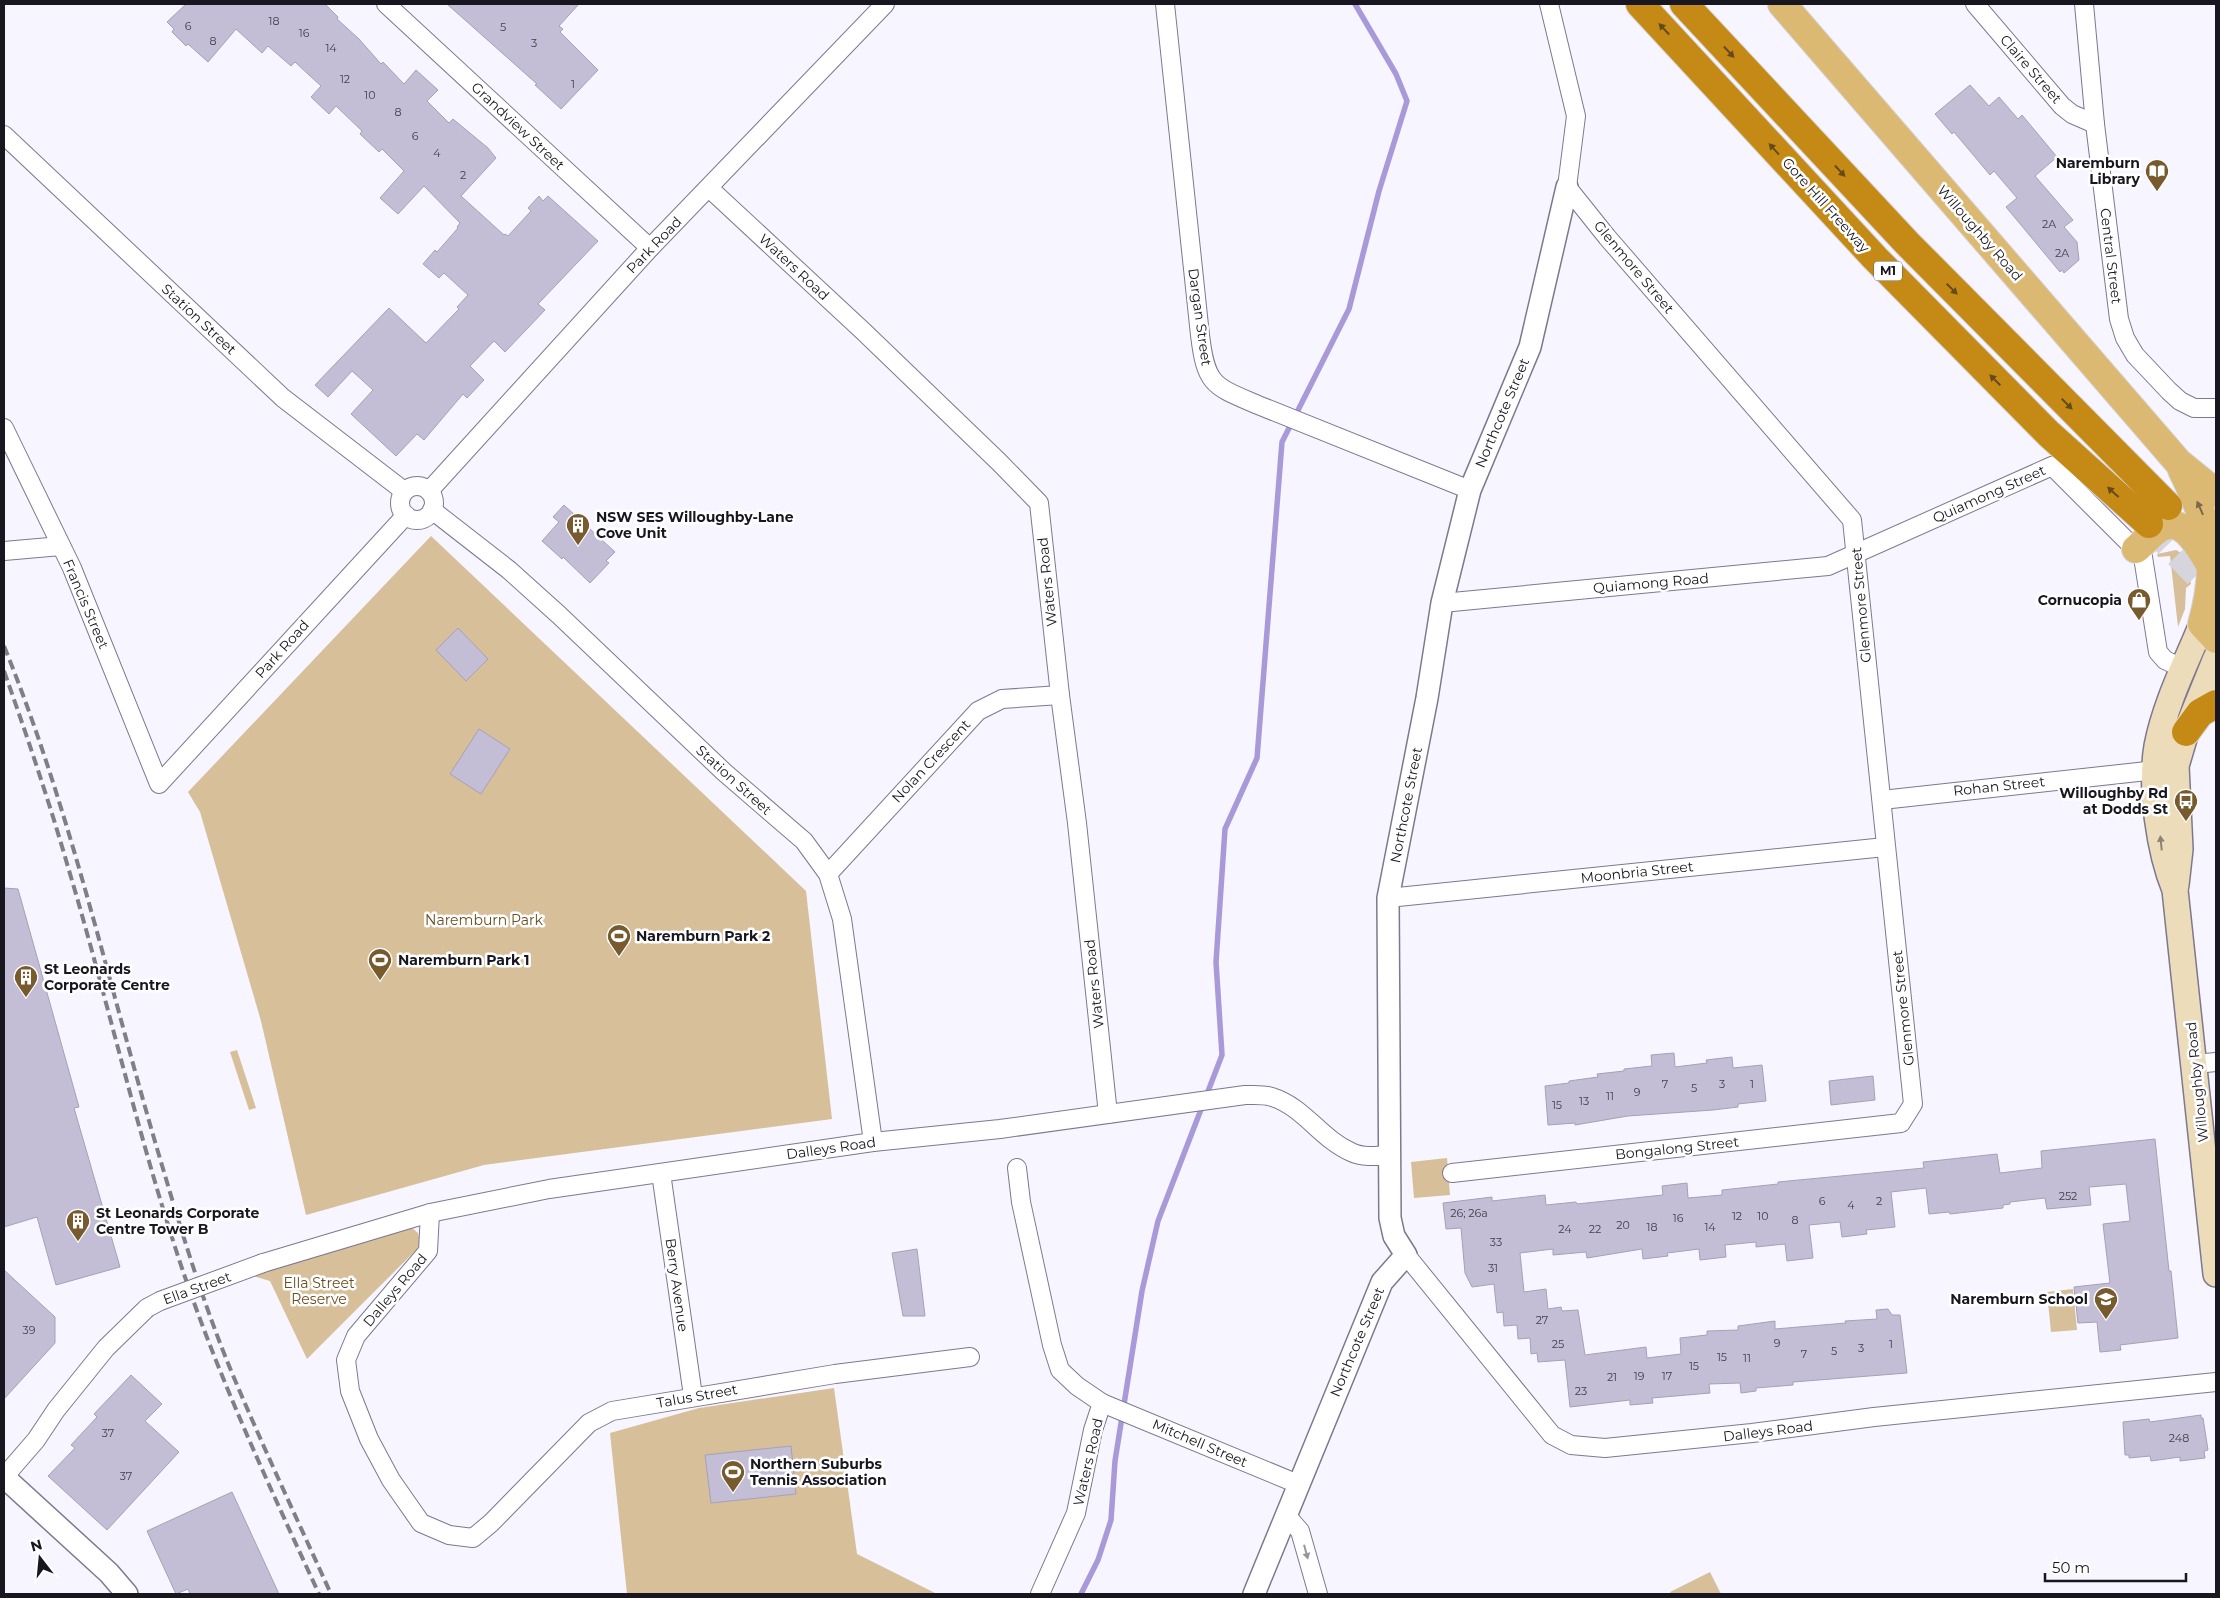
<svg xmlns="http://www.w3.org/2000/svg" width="2220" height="1598" font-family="Montserrat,sans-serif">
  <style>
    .green { fill: #d7bf9a }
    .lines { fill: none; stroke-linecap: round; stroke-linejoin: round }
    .stream { stroke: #aa99d8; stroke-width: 5.5 }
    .building { fill: #c3bdd6; stroke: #a6a0b8 }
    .motorway-tunnel { stroke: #d6d4dd; stroke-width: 28; stroke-dasharray: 28 14; stroke-linecap: butt }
    .minor-casing { stroke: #7d788f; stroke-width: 20 }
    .tertiary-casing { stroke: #7d788f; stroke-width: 24 }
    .secondary-casing { stroke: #7d788f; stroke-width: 28 }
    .primary-casing { stroke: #d5d5d7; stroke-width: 30 }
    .motorway-casing { stroke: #d5d5d7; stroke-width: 30 }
    .minor { stroke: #fff; stroke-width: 18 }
    .tertiary { stroke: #fff; stroke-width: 21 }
    .secondary { stroke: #eddcb9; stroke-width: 25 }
    .primary { stroke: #dcb973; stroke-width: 28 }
    .motorway { stroke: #c48a15; stroke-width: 28 }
    .rail { stroke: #807e88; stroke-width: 4; stroke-dasharray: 10 5; stroke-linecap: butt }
    .minor-bridge-casing { stroke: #7d788f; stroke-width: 20; stroke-linecap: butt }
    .minor-bridge { stroke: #fff; stroke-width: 18 }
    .oneway { fill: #654a1a }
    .oneway2 { fill: #7a6849 }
    .oneway3 { fill: #8d8374 }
    .oneway4 { fill: #97969a }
    .labels { text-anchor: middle; stroke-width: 5; stroke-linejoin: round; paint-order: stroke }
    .number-label { font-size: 11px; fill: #43404d }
    .shield { fill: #fff; stroke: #5d5c62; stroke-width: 1 }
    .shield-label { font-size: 12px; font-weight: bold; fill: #18161f }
    .street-label { font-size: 14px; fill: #18161f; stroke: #fff }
    .poi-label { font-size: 14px; font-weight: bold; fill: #18161f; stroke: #fff; text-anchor: start }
    .park-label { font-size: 14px; fill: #6a4e20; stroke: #fff }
  </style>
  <rect width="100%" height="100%" fill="#f7f5ff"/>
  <g class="green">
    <polygon points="431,536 806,891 832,1119 484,1165 306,1215 261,1021 200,812 188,792"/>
    <path d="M2176,550C2190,556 2189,571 2191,584L2186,588L2185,609L2178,627L2170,556L2158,557L2157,554Z"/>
    <polygon points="237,1050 256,1108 249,1110 230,1052"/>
    <polygon points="1447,1158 1450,1195 1414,1198 1411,1162"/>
    <polygon points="411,1227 418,1233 420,1242 417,1249 307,1359 270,1281 247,1274"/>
    <polygon points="2073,1289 2077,1330 2051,1332 2047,1292"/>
    <polygon points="834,1388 857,1554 937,1594 627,1594 610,1433 699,1408"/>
    <polygon points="1710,1572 1721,1594 1671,1594 1670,1592"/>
  </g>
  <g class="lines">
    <polyline class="stream" points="1081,1594 1098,1560 1111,1520 1115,1461 1142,1291 1158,1221 1222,1055 1216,962 1225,829 1257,758 1282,442 1349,309 1379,191 1407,101 1396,74 1355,4"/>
  </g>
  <g class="building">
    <polygon points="186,4 325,4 338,17 337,19 359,39 381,64 383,62 404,84 416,70 438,90 427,101 449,123 453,119 488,148 496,158 461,196 504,235 505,234 508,236 531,211 528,208 539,196 543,201 548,196 598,241 538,304 545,310 505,352 494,341 470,366 484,380 467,398 463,394 424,440 417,434 396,456 351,414 373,390 352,371 328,397 315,385 389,308 426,343 459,309 457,307 468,295 444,273 439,278 423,264 435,250 437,252 458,228 457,227 460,223 424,186 398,214 380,198 404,171 382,149 379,152 360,134 362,131 336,106 329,114 311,97 321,86 295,62 291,66 268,46 262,53 236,29 208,62 188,44 186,46 172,32 174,29 167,22"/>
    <polygon points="447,4 579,4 559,26 563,29 560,32 598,70 561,109 535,85 537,84"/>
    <polygon points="1970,85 1989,106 1999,97 2018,119 2022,115 2057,157 2035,176 2073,220 2064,227 2077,242 2079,260 2064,273 2062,270 2060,272 2006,207 2017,198 1994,171 1990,175 1954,132 1952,134 1935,114"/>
    <polygon points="564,505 615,552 606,561 609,563 590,583 563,557 562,559 542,541 559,522 553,517"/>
    <polygon points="458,628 488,659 466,681 436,650"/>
    <polygon points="479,729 510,749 481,794 450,774"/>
    <polygon points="4,888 18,889 79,1107 74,1108 120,1267 56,1285 37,1217 4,1227"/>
    <polygon points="1674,1053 1675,1067 1707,1063 1706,1060 1732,1057 1733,1068 1762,1065 1766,1101 1738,1104 1738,1107 1713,1110 1628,1116 1575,1125 1575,1123 1548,1125 1545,1086 1569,1083 1569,1081 1598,1077 1597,1074 1624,1071 1624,1069 1652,1066 1651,1055"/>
    <polygon points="1873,1076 1875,1100 1831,1105 1829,1081"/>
    <polygon points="2155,1139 2169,1271 2171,1271 2178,1338 2120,1345 2121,1350 2100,1352 2097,1322 2078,1323 2074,1287 2110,1283 2103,1224 2130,1221 2126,1184 2089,1187 2091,1205 2047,1209 2045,1198 2010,1202 2010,1204 2003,1205 2003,1208 1950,1214 1949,1212 1929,1214 1926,1188 1891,1192 1895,1227 1866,1230 1867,1234 1842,1237 1840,1222 1809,1225 1813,1258 1787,1261 1785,1244 1756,1247 1756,1242 1725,1245 1726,1257 1700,1260 1699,1249 1667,1253 1668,1256 1643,1259 1642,1249 1587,1258 1586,1252 1553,1255 1553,1249 1520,1253 1524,1292 1546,1289 1548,1309 1561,1307 1562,1311 1578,1310 1585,1355 1646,1347 1647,1358 1681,1354 1680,1338 1707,1335 1707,1331 1738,1330 1738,1326 1775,1321 1775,1329 1846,1323 1845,1321 1877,1319 1876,1310 1888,1309 1892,1315 1900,1315 1907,1373 1793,1382 1793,1385 1756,1388 1756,1391 1741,1393 1740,1383 1709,1384 1710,1393 1652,1398 1653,1403 1630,1405 1630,1400 1570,1407 1565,1360 1538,1362 1537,1353 1531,1354 1530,1338 1518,1339 1517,1325 1504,1326 1503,1312 1497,1313 1494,1284 1472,1287 1465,1273 1461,1228 1446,1229 1443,1203 1492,1197 1492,1201 1545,1195 1546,1205 1576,1202 1577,1204 1663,1195 1662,1186 1687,1183 1688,1198 1722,1195 1722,1190 1778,1184 1778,1182 1924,1168 1923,1162 1997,1154 2000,1173 2042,1168 2041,1151"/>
    <polygon points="917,1249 925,1316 903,1316 892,1253"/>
    <polygon points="4,1270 55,1317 55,1343 4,1399"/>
    <polygon points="131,1375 162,1404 145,1421 179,1452 107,1530 48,1476 75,1448 71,1445 97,1417 94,1414"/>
    <polygon points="2201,1415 2201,1418 2203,1418 2208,1450 2204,1451 2205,1458 2180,1461 2180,1457 2151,1461 2150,1456 2129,1458 2129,1455 2125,1455 2123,1422 2149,1419 2150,1422"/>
    <polygon points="791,1446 796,1494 711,1503 705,1455"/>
    <polygon points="232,1492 279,1594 190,1594 188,1589 176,1594 147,1531"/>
  </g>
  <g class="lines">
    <polyline class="motorway-tunnel" points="2149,524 2216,593"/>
    <g class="minor-casing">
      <g id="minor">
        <polyline points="386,4 650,248"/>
        <path d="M1165,4L1200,335C1206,386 1214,386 1258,405L1470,490"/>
        <polyline points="1975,4 2062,106 2072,114 2095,124"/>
        <polyline points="2084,4 2095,124 2119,319 2125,338 2135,355 2169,391 2180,401 2194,408 2216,408"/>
        <polyline points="4,135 283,398 404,491"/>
        <polyline points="709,188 863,331 999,462 1039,503 1060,695 1077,823 1108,1114"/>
        <polyline points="4,428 72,568 159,784 406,515"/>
        <circle cx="417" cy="503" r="17"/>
        <polyline points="429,491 650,248 885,4"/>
        <polyline points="432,510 509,570 559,615 724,772 804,841 828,874 842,919 873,1142"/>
        <polyline points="4,551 61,546"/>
        <polyline points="1442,603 1828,566 2052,466 2143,557 2158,652 2165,660 2184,669"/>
        <polyline points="1882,800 2156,770"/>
        <polyline points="828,874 978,711 1002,699 1060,695"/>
        <polyline points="1388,898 1885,847"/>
        <polyline points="2195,1064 2216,1062"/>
        <polyline points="1017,1168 1021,1202 1052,1345 1060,1370 1077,1386 1102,1403 1093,1430 1076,1513 1040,1594"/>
        <polyline points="661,1173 693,1396"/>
        <polyline points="1452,1173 1901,1123 1913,1104 1852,520 1607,237 1567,187 1576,116 1549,4"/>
        <polyline points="430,1213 428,1251 356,1336 346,1360 350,1391 369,1439 391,1480 421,1523 449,1535 473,1538 491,1523 589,1423 612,1411 835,1374 970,1357"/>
        <polyline points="1406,1255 1552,1435 1571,1445 1605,1448 1752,1433 1874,1417 2216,1382"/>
        <path d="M263,1263L430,1213L549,1189L873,1142L1000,1129L1245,1095C1253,1095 1264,1094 1272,1097C1304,1107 1321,1139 1351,1152C1363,1158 1378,1156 1390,1155"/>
        <polyline points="1102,1403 1298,1484"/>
        <polyline points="4,1477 36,1440 56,1410 106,1348 147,1308"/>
        <polyline points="1286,1515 1300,1531 1318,1594"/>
      </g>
    </g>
    <g class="tertiary-casing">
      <g id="tertiary">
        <polyline points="4,1477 109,1573 127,1594"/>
        <polyline points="1254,1594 1382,1282 1406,1255 1394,1236 1390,1218 1388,898 1427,698 1442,603 1470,490 1530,347 1567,187"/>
      </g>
    </g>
    <g class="secondary-casing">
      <g id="secondary">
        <path d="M2202,624C2186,663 2165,704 2157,746C2150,787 2159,851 2175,890L2216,1274"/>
        <polyline points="2176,885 2180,849 2176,766 2186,732 2216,658"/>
      </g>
    </g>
    <g class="primary-casing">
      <g id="primary">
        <polyline points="1782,4 2178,462 2216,493"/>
        <path d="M2182,470C2210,527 2220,560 2202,624L2216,639"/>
        <path d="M2136,549C2144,542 2152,533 2160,528C2184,515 2199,547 2209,563"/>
      </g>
    </g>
    <g class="motorway-casing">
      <g id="motorway">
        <polyline points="1640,4 1875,258 2049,434 2149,524"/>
        <polyline points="1684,4 1907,243 2168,506"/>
        <polyline points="2186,732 2200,713 2216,704"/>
      </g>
    </g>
    <use href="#minor" class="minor"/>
    <use href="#tertiary" class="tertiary"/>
    <use href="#secondary" class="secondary"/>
    <use href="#primary" class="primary"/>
    <use href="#motorway" class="motorway"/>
    <g class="rail">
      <path d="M4,646C73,816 111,996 164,1172C184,1240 205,1308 232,1373C263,1447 298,1521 331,1594"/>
      <path d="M4,671C27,736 49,801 68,867C106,994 135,1124 176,1250C214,1368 267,1481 319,1594"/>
    </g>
    <g class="minor-bridge-casing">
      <polyline id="minor-bridge" points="147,1308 160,1301 263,1263"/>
    </g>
    <use href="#minor-bridge" class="minor-bridge"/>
  </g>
  <defs><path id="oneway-solid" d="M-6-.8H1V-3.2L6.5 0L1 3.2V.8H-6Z" transform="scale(1.25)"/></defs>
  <g class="oneway">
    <use href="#oneway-solid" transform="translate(1664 29) rotate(-133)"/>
    <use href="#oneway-solid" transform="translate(1729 52) rotate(47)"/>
    <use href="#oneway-solid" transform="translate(1774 149) rotate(-132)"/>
    <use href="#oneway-solid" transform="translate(1840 171) rotate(47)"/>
    <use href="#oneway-solid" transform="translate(1952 289) rotate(45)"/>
    <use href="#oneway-solid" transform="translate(1995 380) rotate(-135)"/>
    <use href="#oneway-solid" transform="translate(2067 404) rotate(45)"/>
    <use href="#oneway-solid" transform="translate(2113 492) rotate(-138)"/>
  </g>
  <use class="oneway2" href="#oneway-solid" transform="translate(2200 508) rotate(-114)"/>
  <use class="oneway3" href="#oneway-solid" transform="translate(2161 843) rotate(-96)"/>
  <use class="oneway4" href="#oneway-solid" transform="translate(1306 1552) rotate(75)"/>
  <defs>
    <g id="library-pin" transform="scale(1.25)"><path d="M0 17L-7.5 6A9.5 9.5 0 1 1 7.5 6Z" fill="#775b2e" stroke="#fff"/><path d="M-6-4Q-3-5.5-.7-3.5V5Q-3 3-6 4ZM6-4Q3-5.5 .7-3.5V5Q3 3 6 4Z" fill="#fff"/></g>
    <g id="building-pin" transform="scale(1.25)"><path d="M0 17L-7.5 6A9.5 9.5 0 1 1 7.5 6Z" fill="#775b2e" stroke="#fff"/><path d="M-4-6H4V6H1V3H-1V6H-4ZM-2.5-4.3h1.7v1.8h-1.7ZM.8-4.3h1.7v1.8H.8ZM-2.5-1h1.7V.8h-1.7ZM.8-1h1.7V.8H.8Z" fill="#fff"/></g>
    <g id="shop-pin" transform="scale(1.25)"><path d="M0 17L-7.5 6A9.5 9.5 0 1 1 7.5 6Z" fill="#775b2e" stroke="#fff"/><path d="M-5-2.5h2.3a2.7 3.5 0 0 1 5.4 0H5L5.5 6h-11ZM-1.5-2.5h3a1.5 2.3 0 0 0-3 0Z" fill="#fff"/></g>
    <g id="bus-pin" transform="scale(1.25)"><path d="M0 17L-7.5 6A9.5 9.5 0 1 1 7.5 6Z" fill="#775b2e" stroke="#fff"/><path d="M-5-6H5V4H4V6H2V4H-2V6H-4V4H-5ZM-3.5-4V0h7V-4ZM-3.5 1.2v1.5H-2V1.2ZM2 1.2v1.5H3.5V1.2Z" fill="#fff"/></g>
    <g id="stadium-pin" transform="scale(1.25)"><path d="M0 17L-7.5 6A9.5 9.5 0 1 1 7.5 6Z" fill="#775b2e" stroke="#fff"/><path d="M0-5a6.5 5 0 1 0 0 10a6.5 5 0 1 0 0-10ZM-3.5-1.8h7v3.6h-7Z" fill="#fff"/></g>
    <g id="school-pin" transform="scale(1.25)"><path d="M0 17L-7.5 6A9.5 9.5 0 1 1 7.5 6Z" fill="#775b2e" stroke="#fff"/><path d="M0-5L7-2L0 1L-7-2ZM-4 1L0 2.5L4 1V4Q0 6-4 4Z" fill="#fff"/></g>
  </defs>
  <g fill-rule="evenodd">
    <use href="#library-pin" x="2157" y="171"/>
    <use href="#building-pin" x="578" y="525"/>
    <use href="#shop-pin" x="2139" y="600"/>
    <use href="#bus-pin" x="2186" y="801"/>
    <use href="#stadium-pin" x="619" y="936"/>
    <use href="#stadium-pin" x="380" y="960"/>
    <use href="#building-pin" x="26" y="977"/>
    <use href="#building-pin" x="78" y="1221"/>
    <use href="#school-pin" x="2106" y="1299"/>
    <use href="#stadium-pin" x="733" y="1472"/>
  </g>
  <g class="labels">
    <g class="number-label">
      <text x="274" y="25">18</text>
      <text x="188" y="30">6</text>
      <text x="503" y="31">5</text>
      <text x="304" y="37">16</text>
      <text x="213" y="45">8</text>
      <text x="534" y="47">3</text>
      <text x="331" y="52">14</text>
      <text x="345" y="83">12</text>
      <text x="573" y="88">1</text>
      <text x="370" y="99">10</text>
      <text x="398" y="116">8</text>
      <text x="415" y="140">6</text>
      <text x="437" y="157">4</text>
      <text x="463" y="179">2</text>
      <text x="2049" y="228">2A</text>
      <text x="2062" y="257">2A</text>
      <text x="1665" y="1088">7</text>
      <text x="1722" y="1088">3</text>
      <text x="1752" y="1088">1</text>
      <text x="1694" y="1092">5</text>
      <text x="1637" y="1096">9</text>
      <text x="1610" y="1100">11</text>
      <text x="1584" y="1105">13</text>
      <text x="1557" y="1109">15</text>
      <text x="2068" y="1200">252</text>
      <text x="1822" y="1205">6</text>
      <text x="1879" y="1205">2</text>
      <text x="1851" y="1209">4</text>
      <text x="1469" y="1217">26; 26a</text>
      <text x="1737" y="1220">12</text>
      <text x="1763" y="1220">10</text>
      <text x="1678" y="1222">16</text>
      <text x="1795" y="1224">8</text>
      <text x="1623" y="1229">20</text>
      <text x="1652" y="1231">18</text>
      <text x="1710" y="1231">14</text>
      <text x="1565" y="1233">24</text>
      <text x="1595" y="1233">22</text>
      <text x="1496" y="1246">33</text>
      <text x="1493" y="1272">31</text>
      <text x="1542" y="1324">27</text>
      <text x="29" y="1334">39</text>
      <text x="1777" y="1347">9</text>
      <text x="1558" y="1348">25</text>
      <text x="1891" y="1348">1</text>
      <text x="1861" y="1352">3</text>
      <text x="1834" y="1355">5</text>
      <text x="1804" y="1358">7</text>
      <text x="1722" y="1361">15</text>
      <text x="1747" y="1362">11</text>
      <text x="1694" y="1370">15</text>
      <text x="1639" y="1380">19</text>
      <text x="1667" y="1380">17</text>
      <text x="1612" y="1381">21</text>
      <text x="1581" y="1395">23</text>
      <text x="108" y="1437">37</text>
      <text x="2179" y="1442">248</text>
      <text x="126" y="1480">37</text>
    </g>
    <rect class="shield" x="1874" y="261.5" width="28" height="19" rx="4"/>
    <g class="shield-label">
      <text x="1888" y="275">M1</text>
    </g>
    <g class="street-label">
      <text transform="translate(2031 69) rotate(49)" y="5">Claire Street</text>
      <text transform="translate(518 126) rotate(43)" y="5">Grandview Street</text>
      <text transform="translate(1826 205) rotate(48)" y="5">Gore Hill Freeway</text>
      <text transform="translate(1980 233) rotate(49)" y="5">Willoughby Road</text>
      <text transform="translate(654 245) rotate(-46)" y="5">Park Road</text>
      <text transform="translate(2111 256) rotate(83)" y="5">Central Street</text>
      <text transform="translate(794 267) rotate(43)" y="5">Waters Road</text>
      <text transform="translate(1634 267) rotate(50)" y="5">Glenmore Street</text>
      <text transform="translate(1200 317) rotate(82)" y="5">Dargan Street</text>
      <text transform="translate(199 319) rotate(43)" y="5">Station Street</text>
      <text transform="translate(1502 413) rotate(-67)" y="5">Northcote Street</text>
      <text transform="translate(1989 494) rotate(-24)" y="5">Quiamong Street</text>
      <text transform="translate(1047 582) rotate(-96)" y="5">Waters Road</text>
      <text transform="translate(1651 583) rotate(-5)" y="5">Quiamong Road</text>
      <text transform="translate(86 604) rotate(67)" y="5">Francis Street</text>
      <text transform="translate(1861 605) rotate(-95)" y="5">Glenmore Street</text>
      <text transform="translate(282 649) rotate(-48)" y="5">Park Road</text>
      <text transform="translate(931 761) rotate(-47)" y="5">Nolan Crescent</text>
      <text transform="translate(734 780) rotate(42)" y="5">Station Street</text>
      <text transform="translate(1999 786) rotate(-6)" y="5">Rohan Street</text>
      <text transform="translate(1406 805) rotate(-79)" y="5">Northcote Street</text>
      <text transform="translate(1637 872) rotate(-6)" y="5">Moonbria Street</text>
      <text transform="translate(1094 984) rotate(-96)" y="5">Waters Road</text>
      <text transform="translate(1903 1008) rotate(-96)" y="5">Glenmore Street</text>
      <text transform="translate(2197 1082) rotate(-96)" y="5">Willoughby Road</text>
      <text transform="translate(831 1148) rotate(-8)" y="5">Dalleys Road</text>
      <text transform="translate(1677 1148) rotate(-6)" y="5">Bongalong Street</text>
      <text transform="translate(677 1285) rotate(82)" y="5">Berry Avenue</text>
      <text transform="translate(197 1288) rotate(-20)" y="5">Ella Street</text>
      <text transform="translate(395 1290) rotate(-50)" y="5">Dalleys Road</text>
      <text transform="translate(1357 1342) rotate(-67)" y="5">Northcote Street</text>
      <text transform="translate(697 1396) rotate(-10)" y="5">Talus Street</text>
      <text transform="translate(1768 1431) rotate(-7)" y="5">Dalleys Road</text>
      <text transform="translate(1200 1443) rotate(23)" y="5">Mitchell Street</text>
      <text transform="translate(1088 1462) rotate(-77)" y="5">Waters Road</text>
    </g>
    <g class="poi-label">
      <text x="2140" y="168" text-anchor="end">Naremburn<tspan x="2140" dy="16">Library</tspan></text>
      <text x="596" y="522">NSW SES Willoughby-Lane<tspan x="596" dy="16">Cove Unit</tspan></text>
      <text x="2122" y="605" text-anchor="end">Cornucopia</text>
      <text x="2168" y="798" text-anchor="end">Willoughby Rd<tspan x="2168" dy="16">at Dodds St</tspan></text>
      <text x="636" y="941">Naremburn Park 2</text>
      <text x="398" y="965">Naremburn Park 1</text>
      <text x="44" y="974">St Leonards<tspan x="44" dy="16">Corporate Centre</tspan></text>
      <text x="96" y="1218">St Leonards Corporate<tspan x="96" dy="16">Centre Tower B</tspan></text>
      <text x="2088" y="1304" text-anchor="end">Naremburn School</text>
      <text x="750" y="1469">Northern Suburbs<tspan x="750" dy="16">Tennis Association</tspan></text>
    </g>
    <g class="park-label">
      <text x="484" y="925">Naremburn Park</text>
      <text x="319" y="1288">Ella Street<tspan x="319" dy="16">Reserve</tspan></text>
    </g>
  </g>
  <rect width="2220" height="1598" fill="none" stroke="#18161f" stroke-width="10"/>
  <g transform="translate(40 1558) rotate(344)" stroke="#ffffff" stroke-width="4" paint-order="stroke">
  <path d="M0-4L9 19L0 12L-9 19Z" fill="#18161f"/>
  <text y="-8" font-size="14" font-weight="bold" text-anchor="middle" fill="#18161f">N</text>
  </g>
  <path d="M2045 1573v8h141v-8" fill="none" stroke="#18161f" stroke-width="2.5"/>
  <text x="2052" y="1573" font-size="15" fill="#18161f" stroke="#ffffff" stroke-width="4" paint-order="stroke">50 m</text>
</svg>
